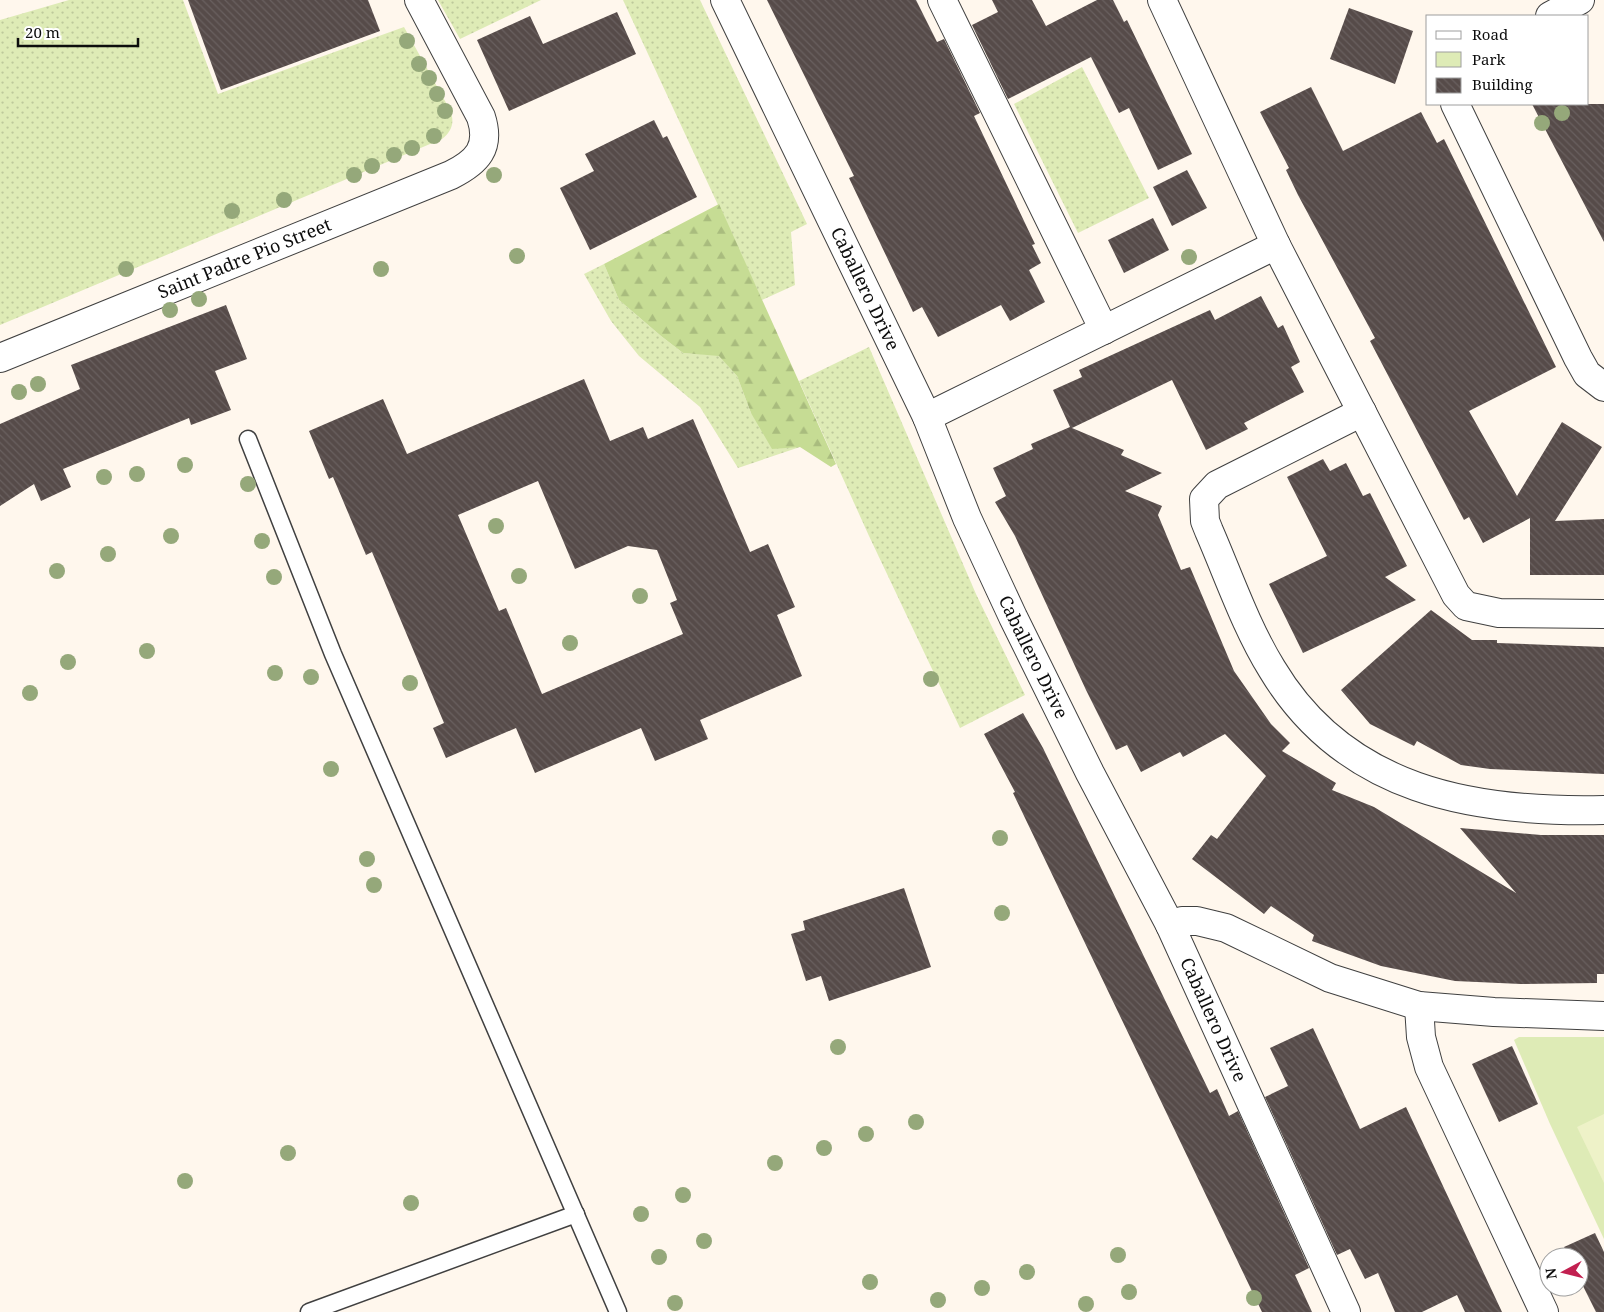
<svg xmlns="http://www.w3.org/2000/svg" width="1604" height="1312" font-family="'Noto Serif',serif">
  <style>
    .grass { fill: url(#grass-dots) }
    .forest { fill: url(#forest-firs) }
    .park { fill: #deebb6 }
    .pitch { fill: #eef2c8 }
    .building { fill: url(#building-back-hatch); fill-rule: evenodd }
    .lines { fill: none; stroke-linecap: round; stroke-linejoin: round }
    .lane-casing { stroke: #404040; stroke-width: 19 }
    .street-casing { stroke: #404040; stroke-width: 30 }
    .lane { stroke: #fff; stroke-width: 16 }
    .street { stroke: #fff; stroke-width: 28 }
    .tree { fill: #95a87a }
    .labels { text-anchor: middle; stroke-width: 5; stroke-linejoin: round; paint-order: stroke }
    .street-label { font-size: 18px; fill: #0d0d0d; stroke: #fff }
  </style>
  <defs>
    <pattern id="grass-dots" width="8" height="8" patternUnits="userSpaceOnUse" patternTransform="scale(1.25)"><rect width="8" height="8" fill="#deebb6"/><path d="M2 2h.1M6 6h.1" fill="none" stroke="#bdc89b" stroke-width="1.8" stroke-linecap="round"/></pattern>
    <pattern id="forest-firs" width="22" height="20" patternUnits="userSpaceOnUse" patternTransform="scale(1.25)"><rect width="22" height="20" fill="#c6dc94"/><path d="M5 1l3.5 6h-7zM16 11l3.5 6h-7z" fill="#a9bc7e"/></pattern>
    <pattern id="building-back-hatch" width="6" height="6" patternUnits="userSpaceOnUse" patternTransform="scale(1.25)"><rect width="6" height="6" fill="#564b49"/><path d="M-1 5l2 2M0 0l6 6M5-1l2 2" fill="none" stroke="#69605f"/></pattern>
  </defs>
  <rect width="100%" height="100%" fill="#fff7ed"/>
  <g class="grass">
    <path d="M69,0H183L218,94L404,27L450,110C455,122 452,131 442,139L0,325V20Z"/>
    <polygon points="438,0 541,0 460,39"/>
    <polygon points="623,0 700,0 807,224 791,232 795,285 762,300"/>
    <polygon points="1082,67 1149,198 1078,233 1014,104"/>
    <polygon points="604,264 619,300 661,336 683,353 719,355 737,376 751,413 800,447 738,468 700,407 639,356 611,321 584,274"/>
    <polygon points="869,347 976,594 1025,695 960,728 869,536 799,381"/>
  </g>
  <polygon class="forest" points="719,204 836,464 831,467 800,447 772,449 751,413 737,376 719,356 683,353 661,336 619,300 604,264"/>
  <polygon class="park" points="1519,1037 1604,1037 1604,1239 1550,1124 1514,1040"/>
  <polygon class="pitch" points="1604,1114 1604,1183 1577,1127"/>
  <g class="building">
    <polygon points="188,0 368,0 380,31 221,90"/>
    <polygon points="767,0 916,0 937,42 944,39 980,113 974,116 1035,244 1032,245 1041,263 1029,270 1045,302 1010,321 1001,305 938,337 922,307 913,312 849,178 854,176"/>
    <polygon points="992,0 1032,0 1046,26 1097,0 1113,0 1124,22 1127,20 1192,154 1158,170 1129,108 1119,113 1091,57 1008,99 972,25 998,12"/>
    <polygon points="1349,8 1413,31 1395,84 1330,59"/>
    <polygon points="617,12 636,54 509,111 477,40 530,16 543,44"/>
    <polygon points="1311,87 1343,151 1421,112 1437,143 1444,139 1556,367 1469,411 1517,496 1562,422 1602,447 1555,521 1604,519 1604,575 1530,575 1530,518 1483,543 1469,517 1464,520 1370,341 1375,338 1298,195 1286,170 1289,168 1260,112"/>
    <polygon points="1532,104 1604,104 1604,242"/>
    <polygon points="654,120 663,138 667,136 697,197 590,250 560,188 594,171 585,154"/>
    <polygon points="1187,170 1207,208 1172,226 1153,187"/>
    <polygon points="1153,218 1169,250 1124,273 1108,240"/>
    <polygon points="1261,296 1278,328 1283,325 1300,362 1291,367 1304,392 1244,423 1248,429 1206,450 1172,380 1072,428 1124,450 1121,455 1162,473 1125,491 1162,506 1158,515 1181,570 1190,567 1234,671 1271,724 1290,743 1282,751 1336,783 1332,790 1374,807 1516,893 1460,828 1541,835 1604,835 1604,974 1597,974 1597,983 1521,984 1455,981 1381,966 1312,941 1314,935 1271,906 1264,914 1192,859 1211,835 1217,839 1266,776 1225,734 1183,757 1180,752 1141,772 1127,745 1116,750 1086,690 1015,536 995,502 1006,496 993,468 1033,449 1031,444 1070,427 1053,390 1082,377 1079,370 1210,310 1215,320"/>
    <polygon points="226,305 247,359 215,371 231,410 191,425 189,418 63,469 71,487 41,501 34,484 0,506 0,424 80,389 71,365"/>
    <path d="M584,379L610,441L643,427L648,439L693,419L750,552L768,544L795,607L777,615L802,676L700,720L708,739L655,761L641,728L535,773L516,728L446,758L433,728L444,723L372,552L366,555L333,477L329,479L309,431L383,399L407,454ZM538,481L575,569L628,546L657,550L677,600L670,603L683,634L542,694L506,608L499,611L458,515Z"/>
    <polygon points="1323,459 1330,471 1346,463 1363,496 1370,493 1407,566 1385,577 1416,600 1303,653 1269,584 1327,556 1287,477"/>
    <polygon points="1431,610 1472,640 1497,640 1497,643 1604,647 1604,774 1490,769 1461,765 1417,741 1414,746 1370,724 1341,690"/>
    <polygon points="1023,713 1043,748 1210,1093 1217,1089 1229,1116 1238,1111 1309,1268 1295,1275 1312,1312 1262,1312 1013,793 1015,792 984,734"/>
    <polygon points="904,888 931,967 829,1001 821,976 806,981 791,934 805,930 803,921"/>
    <polygon points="1313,1028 1360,1129 1406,1107 1502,1312 1465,1312 1457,1295 1422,1312 1395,1312 1378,1273 1365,1279 1350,1249 1337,1255 1265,1097 1288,1086 1270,1048"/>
    <polygon points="1512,1046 1538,1104 1499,1122 1472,1064"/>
    <polygon points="1595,1233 1604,1252 1604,1312 1596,1312 1579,1278 1579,1257 1569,1257 1564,1247"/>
  </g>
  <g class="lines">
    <g class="lane-casing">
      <g id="lane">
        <polyline points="248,439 333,654 618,1312"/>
        <polyline points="309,1312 576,1214"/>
      </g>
    </g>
    <g class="street-casing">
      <g id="street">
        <path id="s1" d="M725,0L927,417L967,518L1013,617L1090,773L1170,925L1346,1312"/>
        <polyline points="942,0 1104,330"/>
        <polyline points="1162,0 1276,245 1456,595 1466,606 1499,613 1604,614"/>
        <polyline points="1550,16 1580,0"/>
        <polyline points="1455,104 1578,358 1587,374 1604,387"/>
        <path id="s2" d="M0,358L451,175C477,162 491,148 481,117L419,0"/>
        <path d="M1362,412L1217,485L1204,499L1205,521L1209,531C1229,577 1246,627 1272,669C1345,791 1473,813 1604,810"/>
        <polyline points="927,417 1276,245"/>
        <polyline points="1170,925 1182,921 1197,921 1226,928 1330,978 1419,1006 1494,1012 1604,1016"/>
        <polyline points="1419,1006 1421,1037 1429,1067 1544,1312"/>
      </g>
    </g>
    <use href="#lane" class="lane"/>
    <use href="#street" class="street"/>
  </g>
  <g class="tree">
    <circle cx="407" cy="41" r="8"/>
    <circle cx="419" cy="64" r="8"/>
    <circle cx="429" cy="78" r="8"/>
    <circle cx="437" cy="94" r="8"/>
    <circle cx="445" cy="111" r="8"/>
    <circle cx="1562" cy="113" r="8"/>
    <circle cx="1542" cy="123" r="8"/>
    <circle cx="434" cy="136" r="8"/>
    <circle cx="412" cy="148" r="8"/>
    <circle cx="394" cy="155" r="8"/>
    <circle cx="372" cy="166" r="8"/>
    <circle cx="354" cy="175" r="8"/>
    <circle cx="494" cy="175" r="8"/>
    <circle cx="284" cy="200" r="8"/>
    <circle cx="232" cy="211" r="8"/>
    <circle cx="517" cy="256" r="8"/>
    <circle cx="1189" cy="257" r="8"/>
    <circle cx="126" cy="269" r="8"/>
    <circle cx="381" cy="269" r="8"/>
    <circle cx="199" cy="299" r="8"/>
    <circle cx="170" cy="310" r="8"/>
    <circle cx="38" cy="384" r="8"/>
    <circle cx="19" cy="392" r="8"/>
    <circle cx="185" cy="465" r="8"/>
    <circle cx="137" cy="474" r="8"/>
    <circle cx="104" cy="477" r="8"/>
    <circle cx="248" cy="484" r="8"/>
    <circle cx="496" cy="526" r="8"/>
    <circle cx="171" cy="536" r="8"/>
    <circle cx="262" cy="541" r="8"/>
    <circle cx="108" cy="554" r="8"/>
    <circle cx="57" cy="571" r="8"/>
    <circle cx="519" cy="576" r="8"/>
    <circle cx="274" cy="577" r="8"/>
    <circle cx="640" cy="596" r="8"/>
    <circle cx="570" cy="643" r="8"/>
    <circle cx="147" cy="651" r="8"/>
    <circle cx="68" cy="662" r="8"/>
    <circle cx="275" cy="673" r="8"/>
    <circle cx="311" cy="677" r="8"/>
    <circle cx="931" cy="679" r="8"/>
    <circle cx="410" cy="683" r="8"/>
    <circle cx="30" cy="693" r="8"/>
    <circle cx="331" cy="769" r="8"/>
    <circle cx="1000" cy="838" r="8"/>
    <circle cx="367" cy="859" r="8"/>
    <circle cx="374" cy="885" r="8"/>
    <circle cx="1002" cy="913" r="8"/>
    <circle cx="838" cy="1047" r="8"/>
    <circle cx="916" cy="1122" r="8"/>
    <circle cx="866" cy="1134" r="8"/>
    <circle cx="824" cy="1148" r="8"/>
    <circle cx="288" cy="1153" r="8"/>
    <circle cx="775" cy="1163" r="8"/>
    <circle cx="185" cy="1181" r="8"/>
    <circle cx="683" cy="1195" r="8"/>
    <circle cx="411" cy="1203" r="8"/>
    <circle cx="641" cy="1214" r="8"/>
    <circle cx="704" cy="1241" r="8"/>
    <circle cx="1118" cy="1255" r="8"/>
    <circle cx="659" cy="1257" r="8"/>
    <circle cx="1027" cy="1272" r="8"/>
    <circle cx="870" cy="1282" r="8"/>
    <circle cx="982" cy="1288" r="8"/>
    <circle cx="1129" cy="1292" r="8"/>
    <circle cx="1254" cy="1298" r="8"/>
    <circle cx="938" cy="1300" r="8"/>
    <circle cx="675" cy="1303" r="8"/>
    <circle cx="1086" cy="1304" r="8"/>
  </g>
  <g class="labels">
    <g class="street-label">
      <text dy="6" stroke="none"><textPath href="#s2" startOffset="264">Saint Padre Pio Street</textPath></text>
      <text dy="6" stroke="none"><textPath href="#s1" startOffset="321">Caballero Drive</textPath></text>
      <text dy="6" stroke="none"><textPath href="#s1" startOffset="726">Caballero Drive</textPath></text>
      <text dy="6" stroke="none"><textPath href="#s1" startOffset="1131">Caballero Drive</textPath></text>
    </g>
  </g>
  <rect x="1426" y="15" width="162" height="90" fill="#ffffff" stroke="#9e9e9e"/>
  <rect x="1436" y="31" width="25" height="8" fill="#ffffff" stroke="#9e9e9e"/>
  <text x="1472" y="40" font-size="15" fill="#0d0d0d">Road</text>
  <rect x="1436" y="52" width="25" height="15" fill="#deebb6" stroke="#9e9e9e"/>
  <text x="1472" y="65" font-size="15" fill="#0d0d0d">Park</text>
  <rect x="1436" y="78" width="25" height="15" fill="url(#building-back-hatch)" stroke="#9e9e9e"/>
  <text x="1472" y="90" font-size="15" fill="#0d0d0d">Building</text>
  <g transform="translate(1564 1272) rotate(263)"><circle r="24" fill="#ffffff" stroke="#9e9e9e"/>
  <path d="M0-4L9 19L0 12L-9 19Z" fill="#c22050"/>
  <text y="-8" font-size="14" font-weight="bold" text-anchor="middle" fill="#0d0d0d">N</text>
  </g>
  <path d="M18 38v8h120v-8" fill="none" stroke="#0d0d0d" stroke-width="2.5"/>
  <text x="25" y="38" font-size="15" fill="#0d0d0d" stroke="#ffffff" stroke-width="4" paint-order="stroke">20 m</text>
</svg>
